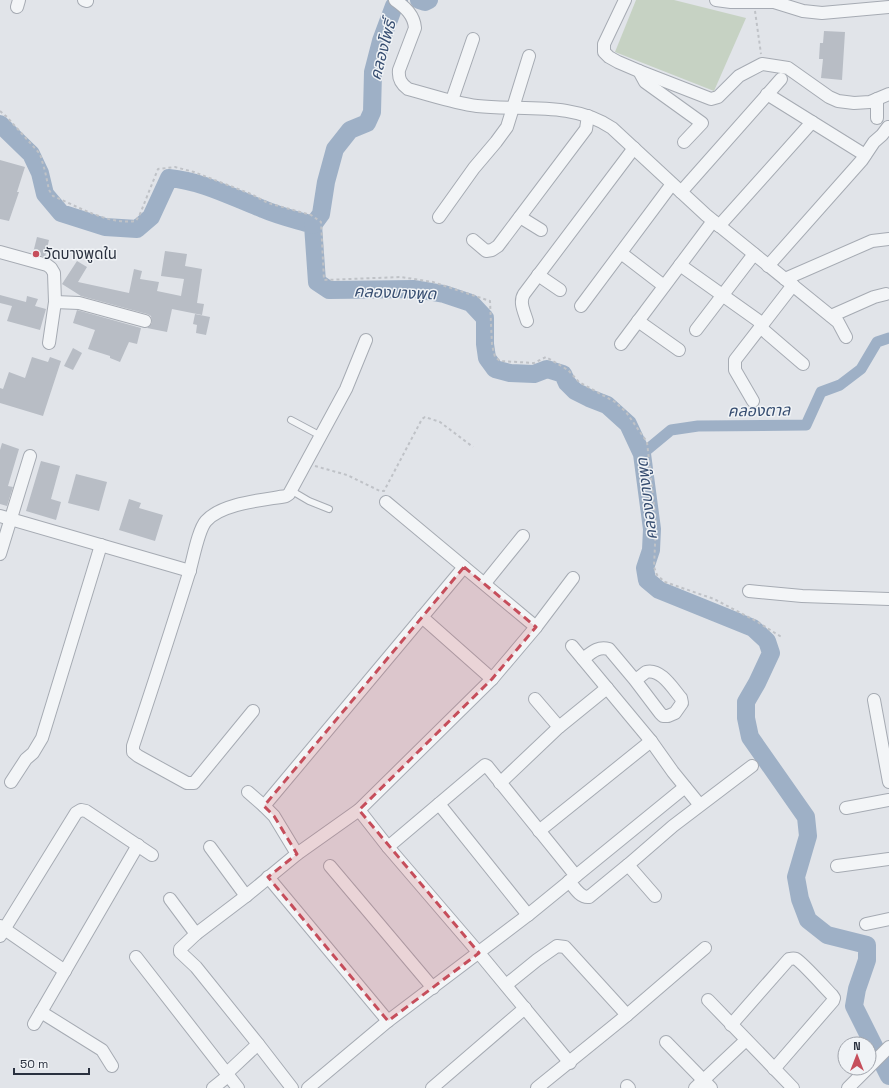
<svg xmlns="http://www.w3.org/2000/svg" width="889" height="1088" font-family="'Space Grotesk','Noto Sans Thai',sans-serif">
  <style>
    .green { fill: #c6d2c3 }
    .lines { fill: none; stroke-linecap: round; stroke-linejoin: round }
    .canal { stroke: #9eb0c6; stroke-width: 11 }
    .river { stroke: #9eb0c6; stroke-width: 18 }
    .building { fill: #b8bdc5 }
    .lane-casing { stroke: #a6abb3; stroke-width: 8 }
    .street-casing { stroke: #a6abb3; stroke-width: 14 }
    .path { stroke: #bfc2c7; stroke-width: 2; stroke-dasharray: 3 3; stroke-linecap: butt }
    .lane { stroke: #f3f5f7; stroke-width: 6 }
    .street { stroke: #f3f5f7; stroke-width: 12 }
    .marked { fill: #c64e5b; fill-opacity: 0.2; stroke: #c64e5b; stroke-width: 3; stroke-dasharray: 8 5; stroke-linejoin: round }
    .poi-dot { fill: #c64e5b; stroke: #f0f3f6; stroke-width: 1.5 }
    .labels { text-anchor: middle; stroke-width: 3; stroke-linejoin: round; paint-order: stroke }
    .poi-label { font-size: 15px; fill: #2a313f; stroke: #f0f3f6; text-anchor: start }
    .water-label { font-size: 16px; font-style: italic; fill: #374e71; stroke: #f0f3f6 }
  </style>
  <rect width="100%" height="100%" fill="#e1e4e9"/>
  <polygon class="green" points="636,0 674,0 746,18 714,91 615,52"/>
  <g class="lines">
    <polyline class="canal" points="642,454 671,430 698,426 806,425 821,392 840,385 861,369 877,342 889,338"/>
    <g class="river">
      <polyline points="419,0 425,2 429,0"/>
      <path d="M0,124L31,154L40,173L45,194L61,213L105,227L137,229L151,217L169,178C202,181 232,197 263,209C279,216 297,220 313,225L317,282L329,290L415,289L444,294L471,303L485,318V344L487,358L495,369L510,373L534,374L547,369L563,374L567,383L575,391L589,398L607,405L628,424L642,454L652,529L651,550L645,568L647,580L659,590L753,628L767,641L771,653L757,683L746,702V718L750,737L806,817L808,836L796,877L800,899L808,920L827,935L867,945V960L857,989L854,1006L889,1076"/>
      <polyline points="313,225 321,214 326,182 335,149 350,130 367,123 372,112 373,72 381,41 394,6 399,0"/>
    </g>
  </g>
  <g class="building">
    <polygon points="824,31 845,32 842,80 821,78 823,59 819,59 820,43 823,43"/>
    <polygon points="0,160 25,167 17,192 19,192 9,221 0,219"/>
    <polygon points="37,237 49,240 45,257 33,253"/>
    <polygon points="165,251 187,254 185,266 202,269 197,303 204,304 202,315 172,309 167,332 147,328 152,323 151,316 147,314 81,296 62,284 77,261 87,267 78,282 129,293 134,269 142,271 140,279 159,282 157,291 181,296 184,279 161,276"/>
    <polygon points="0,295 26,302 27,296 38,299 35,306 46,309 40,330 7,321 12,306 0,303"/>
    <polygon points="77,310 141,328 137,344 129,342 120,362 110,358 110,356 88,349 95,330 73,323"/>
    <polygon points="195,314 210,317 206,335 196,333 197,325 193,324"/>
    <polygon points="73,348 82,353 73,370 64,366"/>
    <polygon points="32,357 48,362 50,357 61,361 43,416 0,403 0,388 3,389 9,372 25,378"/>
    <polygon points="2,443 19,449 8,486 13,487 7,506 0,504 0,450"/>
    <polygon points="41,461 60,466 51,499 61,502 56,520 26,511"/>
    <polygon points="76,474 107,482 99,511 68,503"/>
    <polygon points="129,499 141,503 139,508 163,515 155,541 119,530"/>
  </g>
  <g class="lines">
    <g class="lane-casing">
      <g id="lane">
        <polyline points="291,420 321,436"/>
        <polyline points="292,491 309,501 329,509"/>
      </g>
    </g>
    <g class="street-casing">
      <g id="street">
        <polyline points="84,0 87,1"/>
        <path d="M395,0C405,7 414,15 415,28L399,70C398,79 401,84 408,89C431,95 454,103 477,106C522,111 572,101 612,128L706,215L838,322L846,337"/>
        <polyline points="625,0 604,44 604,52 609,57 618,62 639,71 645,82 702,123 684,142"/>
        <polyline points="716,0 731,2 774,2 803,11 822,13 889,7"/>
        <polyline points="17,7 19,0"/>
        <polyline points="639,71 711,99 718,97 739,76 762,64 788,68 829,97 838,101 854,103 870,102 889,94"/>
        <polyline points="767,94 865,155"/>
        <polyline points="877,99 877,118"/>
        <polyline points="452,100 473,39"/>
        <polyline points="681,192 781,79"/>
        <polyline points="439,217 474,168 496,142 507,127 529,56"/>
        <polyline points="520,217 541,230"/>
        <polyline points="719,226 812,122"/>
        <polyline points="473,240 486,251 492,250 498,246 586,129 588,116"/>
        <polyline points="0,252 47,265 51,268 54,273 55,302 49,343"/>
        <polyline points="621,253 664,286"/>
        <polyline points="680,265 763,324"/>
        <polyline points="768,266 862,160 874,142 882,135 888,127"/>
        <polyline points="538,275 560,290"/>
        <polyline points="785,279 872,241 889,239"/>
        <polyline points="55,302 79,303 145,321"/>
        <polyline points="581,306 672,184"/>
        <polyline points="831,316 874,297 886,294"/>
        <path d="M527,321C524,311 519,302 524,294L634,148"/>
        <polyline points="638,321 679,350"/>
        <polyline points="760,327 803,364"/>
        <polyline points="696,330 754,254"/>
        <polyline points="621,344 713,221"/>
        <polyline points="753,401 735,370 735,360 793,285"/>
        <polyline points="386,502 536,627"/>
        <polyline points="0,516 190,571"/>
        <polyline points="0,554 30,456"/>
        <polyline points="485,583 523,536"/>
        <polyline points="749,591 802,596 889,599"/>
        <polyline points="422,617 492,679"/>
        <polyline points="572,646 651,741 673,772 699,804"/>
        <path d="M583,659C592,652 598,646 609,649L635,680L660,713L663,716H668L675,713L682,703L681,698C673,689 661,668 646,672C643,674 639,678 635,680"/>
        <polyline points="535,699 559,727"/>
        <polyline points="874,700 889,782"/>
        <path d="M253,711L194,783H187L138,756L133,752V746C152,689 171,631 189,573C193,560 198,530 206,521C222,503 264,500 286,496L289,494L346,389L366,340"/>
        <polyline points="11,782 26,759 33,753 42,738 101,545"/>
        <polyline points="500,783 559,727 607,688"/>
        <polyline points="248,792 264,806"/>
        <polyline points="439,804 528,915"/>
        <polyline points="846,808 889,800"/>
        <polyline points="359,810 388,847 479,953 570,1063"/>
        <polyline points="539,831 651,741"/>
        <polyline points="210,847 246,896"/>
        <polyline points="388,847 485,765 487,766 576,876"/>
        <polyline points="297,854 274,816 264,806 464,567"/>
        <polyline points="628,865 655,896"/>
        <polyline points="330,866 433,988"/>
        <polyline points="837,866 889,859"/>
        <polyline points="268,877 388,1021"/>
        <path d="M569,881C574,887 580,898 589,897L628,865L673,826L752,766"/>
        <polyline points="170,899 196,934"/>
        <polyline points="866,924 889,919"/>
        <polyline points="0,926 65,971"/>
        <polyline points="0,936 76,813 81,810 86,811 152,855"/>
        <polyline points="136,957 238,1088"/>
        <polyline points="506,985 537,960 557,946 565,947 627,1015"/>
        <polyline points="708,1000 793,1088"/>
        <polyline points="41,1012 102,1050 112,1066"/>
        <polyline points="34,1024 138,845"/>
        <path d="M731,1025L789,959C792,959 793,958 796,959C802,962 825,988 832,995L834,998L833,1001L774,1069"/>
        <polyline points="666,1042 711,1088"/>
        <polyline points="869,1067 889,1047"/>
        <polyline points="226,1074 258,1044"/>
        <polyline points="627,1086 629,1088"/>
        <polyline points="213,1088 228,1076"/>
        <polyline points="292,1088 258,1044 196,967 180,952 180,949 196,934 246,896 297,854 359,810 492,679 536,627 573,578"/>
        <polyline points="308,1088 388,1021 528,915 685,787"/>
        <polyline points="432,1088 525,1008"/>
        <polyline points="537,1088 627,1015 705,948"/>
        <polyline points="695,1088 746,1040"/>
        <polyline points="848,1088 868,1068"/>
      </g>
    </g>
    <g class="path">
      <polyline points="755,11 761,54"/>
      <path d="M0,111L7,117L40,154L45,171L49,190L53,196C79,207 108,225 136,221L140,214L158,169L175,167L194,172L251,194L268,203L311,215L321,222L324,280L401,277L433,282L490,301L492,345L495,357L500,361L534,363L546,357L568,370L579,382L615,402L626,412L647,442L656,522L654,567L657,575L665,582L714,599L756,621L783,638"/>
      <polyline points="315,466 347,475 380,491 384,491 422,419 425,417 440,422 473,447"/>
    </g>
    <use href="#lane" class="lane"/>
    <use href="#street" class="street"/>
  </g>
  <path class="marked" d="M464,567L536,627L492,679L359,810L479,953L388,1021L268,877L297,854L274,816L264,806Z"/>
  <circle class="poi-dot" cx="36" cy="254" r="4"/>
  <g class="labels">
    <g class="poi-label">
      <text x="44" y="259">วัดบางพูดใน</text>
    </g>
    <g class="water-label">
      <text transform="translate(382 50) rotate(-75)" y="6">คลองโพธิ์</text>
      <text transform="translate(395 292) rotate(2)" y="6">คลองบางพูด</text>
      <text transform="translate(759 410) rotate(-1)" y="6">คลองตาล</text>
      <text transform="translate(646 499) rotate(-97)" y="6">คลองบางพูด</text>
    </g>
  </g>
  <g transform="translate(857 1056)"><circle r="19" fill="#f0f3f6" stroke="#a1a5ad"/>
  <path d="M0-3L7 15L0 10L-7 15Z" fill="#c64e5b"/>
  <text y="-6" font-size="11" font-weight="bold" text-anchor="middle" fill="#2a313f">N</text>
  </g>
  <path d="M14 1068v6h75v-6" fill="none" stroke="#2a313f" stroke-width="2"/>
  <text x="20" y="1068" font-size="12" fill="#2a313f" stroke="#f0f3f6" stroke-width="3" paint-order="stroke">50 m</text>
</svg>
